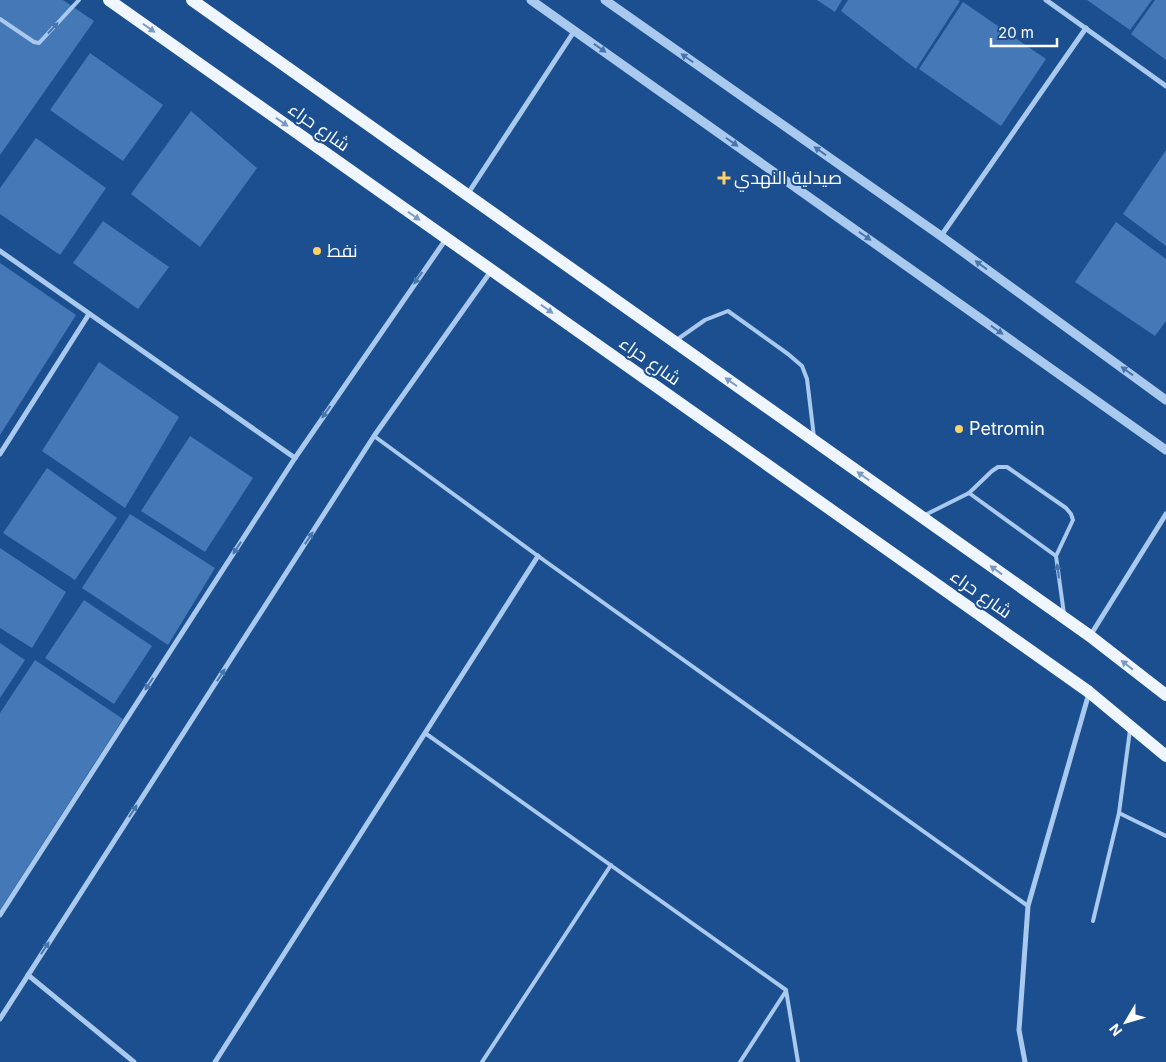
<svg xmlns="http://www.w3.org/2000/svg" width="1166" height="1062" font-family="Inter,Cairo,sans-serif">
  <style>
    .building { fill: #4478b7 }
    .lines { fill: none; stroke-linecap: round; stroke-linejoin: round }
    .service { stroke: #a9c9ee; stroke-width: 4 }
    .minor { stroke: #a9c9ee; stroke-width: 5 }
    .tertiary { stroke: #a9c9ee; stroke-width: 9 }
    .primary { stroke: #f0f6ff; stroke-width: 12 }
    .oneway { fill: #4674ac }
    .oneway2 { fill: #7b9ac1 }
    .poi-dot { fill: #ffd166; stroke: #1b4f8f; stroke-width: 2 }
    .labels { text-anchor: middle; stroke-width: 4; stroke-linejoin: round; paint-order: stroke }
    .street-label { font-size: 18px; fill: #fff; stroke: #1b4f8f }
    .poi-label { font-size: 18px; fill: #fff; stroke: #1b4f8f; text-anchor: start }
  </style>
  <rect width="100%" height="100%" fill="#1b4f8f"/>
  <g class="building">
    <polygon points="0,0 63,0 94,21 0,155"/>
    <polygon points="817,0 842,0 835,12"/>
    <polygon points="848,0 958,0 960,1 916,69 841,11"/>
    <polygon points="1087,0 1152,0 1130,30"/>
    <polygon points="1155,0 1166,0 1166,60 1131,34"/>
    <polygon points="963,2 1046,59 1001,126 919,69"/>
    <polygon points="90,53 163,105 123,161 50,110"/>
    <polygon points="191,111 257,168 200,247 131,194"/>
    <polygon points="36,138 106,188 60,255 0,214 0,188"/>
    <polygon points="1166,150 1166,246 1123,214"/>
    <polygon points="103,221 169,267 138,309 73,263"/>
    <polygon points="1116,222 1166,259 1166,321 1155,336 1075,282"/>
    <polygon points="0,263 76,315 0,435"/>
    <polygon points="99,362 179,417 125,508 42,451"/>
    <polygon points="190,436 253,478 205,552 141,511"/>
    <polygon points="47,468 117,518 75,580 3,533"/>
    <polygon points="130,514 215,568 168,645 82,588"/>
    <polygon points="0,548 66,592 32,648 0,628"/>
    <polygon points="84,600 152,646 114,704 45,658"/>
    <polygon points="0,643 25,660 0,698"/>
    <polygon points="35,660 123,719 0,910 0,713"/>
  </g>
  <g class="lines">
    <g class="service">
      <polyline points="0,19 34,42 39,43 79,0"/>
      <polyline points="675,341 705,320 728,311 788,354 802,366 807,379 814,437"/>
      <polyline points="374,436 538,556 1028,906"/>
      <polyline points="969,493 992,471 998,467 1007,467 1066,508 1071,514 1073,520 1056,556"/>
      <polyline points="925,515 969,493 1056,556 1064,614"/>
      <polyline points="425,733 786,990 798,1062"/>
      <polyline points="1119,813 1166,836"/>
      <polyline points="1093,921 1119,813 1130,730"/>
      <polyline points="482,1062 611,865"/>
      <polyline points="740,1062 786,991"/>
    </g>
    <g class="minor">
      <polyline points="1046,0 1166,86"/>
      <polyline points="467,195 575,30"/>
      <polyline points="941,236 1086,28"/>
      <polyline points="0,251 295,458"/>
      <polyline points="0,454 89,314"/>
      <polyline points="1090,636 1166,514"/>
      <polyline points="0,915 295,458 446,239"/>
      <polyline points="28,975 134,1062"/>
      <polyline points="0,1019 374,436 491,271"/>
      <polyline points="215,1062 538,556"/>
      <polyline points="1025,1062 1019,1030 1028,906 1089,693"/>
    </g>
    <g class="tertiary">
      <polyline points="531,0 1166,450"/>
      <polyline points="605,0 941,236 1166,400"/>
    </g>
    <g class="primary">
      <polyline points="109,0 1089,692 1166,756"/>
      <polyline points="192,0 1090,636 1166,695"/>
    </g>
  </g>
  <defs><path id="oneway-solid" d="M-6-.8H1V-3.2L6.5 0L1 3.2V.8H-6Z" transform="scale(1.25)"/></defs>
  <g class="oneway">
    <use href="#oneway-solid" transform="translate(53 28) rotate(-47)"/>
    <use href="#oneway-solid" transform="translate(600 48) rotate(35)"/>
    <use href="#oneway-solid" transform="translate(687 58) rotate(-145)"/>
    <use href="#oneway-solid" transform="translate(732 142) rotate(35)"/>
    <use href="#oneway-solid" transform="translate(820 151) rotate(-145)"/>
    <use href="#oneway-solid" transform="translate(865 236) rotate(35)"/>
    <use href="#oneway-solid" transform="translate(981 265) rotate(-144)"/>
    <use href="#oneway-solid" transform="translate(418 278) rotate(125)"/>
    <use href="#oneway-solid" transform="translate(997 330) rotate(35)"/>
    <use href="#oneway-solid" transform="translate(1127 371) rotate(-144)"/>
    <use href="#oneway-solid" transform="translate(326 412) rotate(125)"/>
    <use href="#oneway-solid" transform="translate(309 538) rotate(-57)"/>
    <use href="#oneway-solid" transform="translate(237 548) rotate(123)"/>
    <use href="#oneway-solid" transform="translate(1058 571) rotate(-98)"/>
    <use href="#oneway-solid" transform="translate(221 675) rotate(-57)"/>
    <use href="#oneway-solid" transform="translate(149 684) rotate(123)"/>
    <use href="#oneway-solid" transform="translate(133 811) rotate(-57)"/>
    <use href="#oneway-solid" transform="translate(45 948) rotate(-57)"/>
  </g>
  <g class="oneway2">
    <use href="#oneway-solid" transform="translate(149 28) rotate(35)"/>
    <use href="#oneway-solid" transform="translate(282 122) rotate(35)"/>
    <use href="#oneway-solid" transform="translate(414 216) rotate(35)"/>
    <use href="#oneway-solid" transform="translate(547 309) rotate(35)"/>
    <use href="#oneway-solid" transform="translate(731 382) rotate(-145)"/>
    <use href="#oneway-solid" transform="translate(863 476) rotate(-145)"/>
    <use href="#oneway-solid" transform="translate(996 570) rotate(-144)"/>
    <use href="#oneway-solid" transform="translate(1127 665) rotate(-142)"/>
  </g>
  <g class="poi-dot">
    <path d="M721.5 170.5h5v5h5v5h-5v5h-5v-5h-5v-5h5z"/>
    <circle cx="317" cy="251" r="5"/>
    <circle cx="959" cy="429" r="5"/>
  </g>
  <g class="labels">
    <g class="street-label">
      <text transform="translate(319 127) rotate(35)" y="6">شارع حراء</text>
      <text transform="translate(650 361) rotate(35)" y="6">شارع حراء</text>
      <text transform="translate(981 594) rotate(35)" y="6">شارع حراء</text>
    </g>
    <g class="poi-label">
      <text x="734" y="184">صيدلية النهدي</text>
      <text x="327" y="257">نفط</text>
      <text x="969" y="435">Petromin</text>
    </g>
  </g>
  <g transform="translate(1126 1022) rotate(232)" stroke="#1b4f8f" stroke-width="4" paint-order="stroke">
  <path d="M0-4L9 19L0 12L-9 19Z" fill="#ffffff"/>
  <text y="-8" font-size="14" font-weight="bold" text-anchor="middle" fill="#ffffff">N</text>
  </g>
  <path d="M991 38v8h66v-8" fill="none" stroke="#ffffff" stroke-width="2.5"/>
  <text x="998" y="38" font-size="15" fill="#ffffff" stroke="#1b4f8f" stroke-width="4" paint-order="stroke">20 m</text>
</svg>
